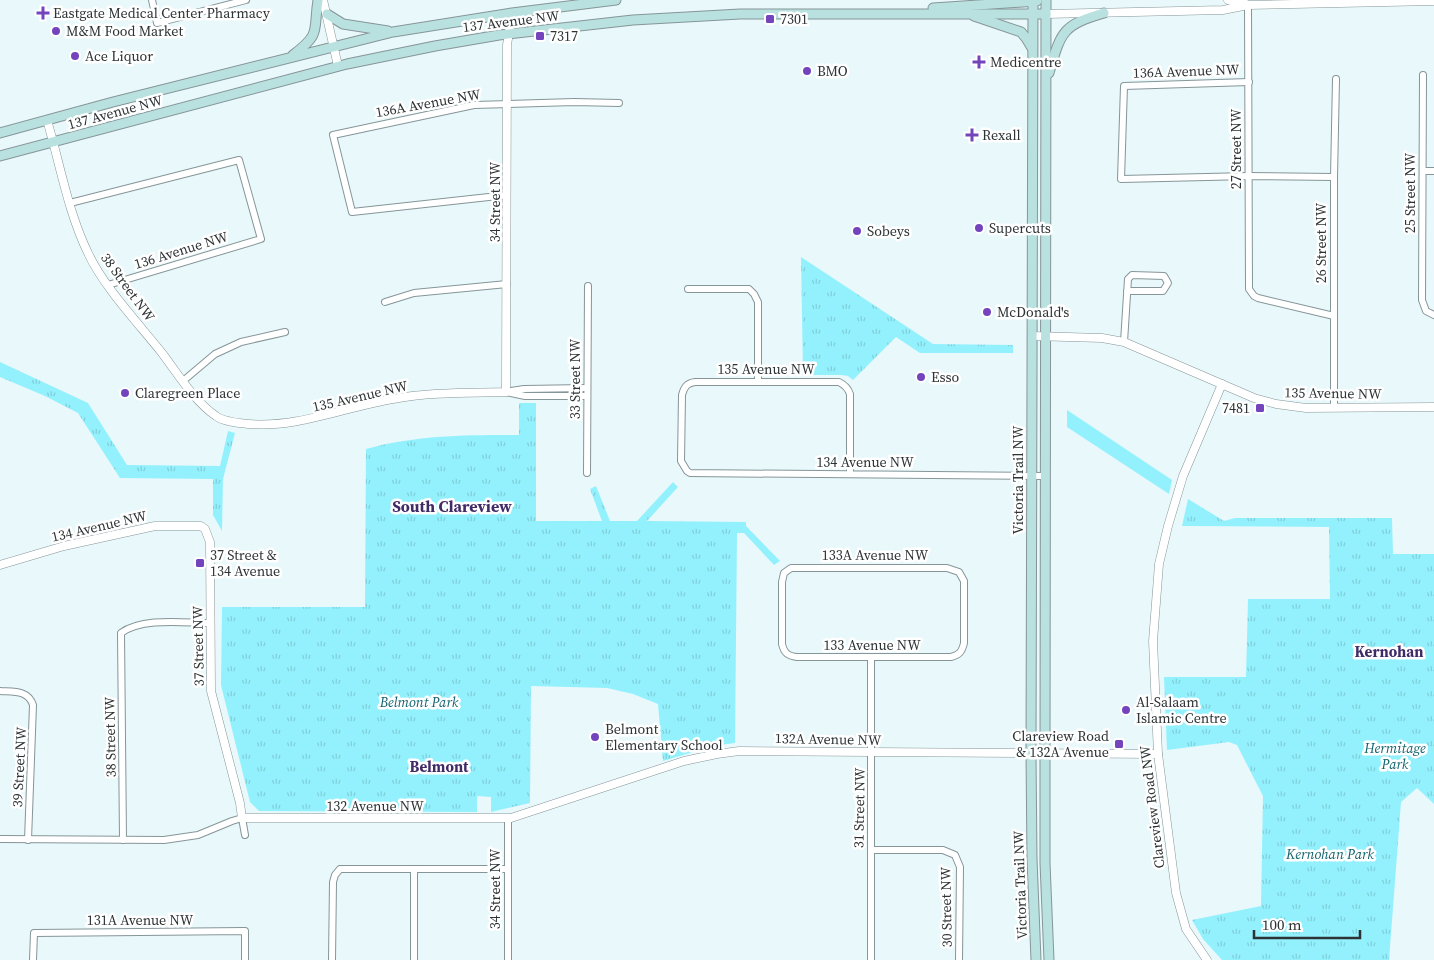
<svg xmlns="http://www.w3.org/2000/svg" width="1434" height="960" font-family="'Source Serif 4',serif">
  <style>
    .grass { fill: #93f1fe }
    .park { fill: url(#park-tufts) }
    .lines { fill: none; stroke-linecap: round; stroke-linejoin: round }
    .minor-casing { stroke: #869598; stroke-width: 8 }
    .tertiary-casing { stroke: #869598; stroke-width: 9 }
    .secondary-casing { stroke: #869598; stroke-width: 11 }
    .minor { stroke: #fff; stroke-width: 6 }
    .tertiary { stroke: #fff; stroke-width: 8 }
    .secondary { stroke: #b9e1df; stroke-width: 9 }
    .poi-dot { fill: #7344bc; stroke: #fff; stroke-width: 2 }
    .labels { text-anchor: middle; stroke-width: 5; stroke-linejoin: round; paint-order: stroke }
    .poi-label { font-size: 14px; fill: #2d3334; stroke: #fff; text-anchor: start }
    .street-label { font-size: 14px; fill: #2d3334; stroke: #fff }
    .park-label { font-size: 14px; font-style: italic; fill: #12636d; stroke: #fff }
    .neighbourhood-label { font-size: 15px; font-weight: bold; fill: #402b66; stroke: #fff }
    .quarter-label { font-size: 16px; font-weight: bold; fill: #402b66; stroke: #fff }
  </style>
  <defs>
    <pattern id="park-tufts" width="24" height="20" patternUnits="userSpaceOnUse" patternTransform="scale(1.25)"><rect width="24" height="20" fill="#93f1fe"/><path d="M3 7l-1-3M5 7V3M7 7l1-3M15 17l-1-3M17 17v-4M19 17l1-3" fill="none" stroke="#7fcfda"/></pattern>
  </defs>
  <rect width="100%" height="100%" fill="#e8f8fb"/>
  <polygon class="grass" points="1067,410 1172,480 1169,494 1067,427"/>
  <g class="park">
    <polygon points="801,257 933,344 1013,345 1013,353 920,353 896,337 853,380 848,376 842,375 803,375"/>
    <polygon points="0,362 88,403 127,465 220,466 228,431 235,433 223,479 222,531 213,515 213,479 120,478 78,413 45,396 0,377"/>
    <path d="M519,403H536V521H602L590,489L596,486L610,521H637L673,482L678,487L647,521L746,522V526L780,561L774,565L744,533H737L735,743L713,746L663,761L658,704L633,694L607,688L531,686L530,803L491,812V797L477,796V812L259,811L250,802L221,685L222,607H365L366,449C417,435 466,435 519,435Z"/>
    <polygon points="1188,499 1224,521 1235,518 1392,518 1393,554 1434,554 1434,804 1417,788 1401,802 1389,960 1222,960 1203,939 1192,920 1261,906 1263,796 1237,745 1229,742 1167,750 1164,677 1246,677 1248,599 1330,599 1329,527 1182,526"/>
  </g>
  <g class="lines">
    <g class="minor-casing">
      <g id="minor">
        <polyline points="152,0 157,23 246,0"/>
        <polyline points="1248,5 1249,289 1254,296 1258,298 1334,316"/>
        <polyline points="1423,75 1422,300 1426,311 1434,315"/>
        <polyline points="1249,82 1124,86 1121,179 1249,176 1334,177"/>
        <polyline points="1423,171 1434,171"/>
        <polyline points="507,195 352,212 333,135 474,105 574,102 619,103"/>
        <polyline points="70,203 239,160 261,239 108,285"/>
        <polyline points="688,289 749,289 754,294 758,302 758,382"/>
        <polyline points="385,302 414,293 507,284"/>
        <polyline points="1124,342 1128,279 1132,275 1164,276 1168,283 1163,291 1127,291"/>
        <polyline points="183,381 215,354 241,342 285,332"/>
        <polyline points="511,391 524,389 587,388"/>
        <polyline points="506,392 525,396 587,396"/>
        <polyline points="1334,407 1334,177 1336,79"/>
        <polyline points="587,473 588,286"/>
        <path d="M850,474V394C848,388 845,385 839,382H695C687,383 684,387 682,395L681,461L687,471L690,473L1045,476"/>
        <path d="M791,568H947L959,572L964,581V643C962,652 959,655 951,657H797C788,656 784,653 782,644V582L784,573Z"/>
        <path d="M0,691C14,692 28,690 33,705L28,840"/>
        <polyline points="0,839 164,840 198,835 232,821 242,818 245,835"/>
        <path d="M123,840L121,633C143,617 184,623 211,623"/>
        <polyline points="871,850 943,850 955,855 960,867 959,960"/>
        <polyline points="33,960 34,933 245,931 245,960"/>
        <polyline points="332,960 333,882 335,875 340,869 508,869"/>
        <polyline points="414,960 414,869"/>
        <polyline points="508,960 508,818"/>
        <polyline points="871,960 871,657"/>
      </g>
    </g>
    <g class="tertiary-casing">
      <g id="tertiary">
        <polyline points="323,0 338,66"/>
        <polyline points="1228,0 1246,4"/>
        <polyline points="1046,14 1223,10 1248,5 1434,1"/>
        <path d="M47,120C60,164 68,212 88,253C103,286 139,324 162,353C177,373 195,402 216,416C224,422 239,423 249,424C299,428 344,407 393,399C430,392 469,393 506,392L507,45L512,13"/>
        <polyline points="1032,336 1102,338 1124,342 1254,398 1276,404 1306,408 1434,407"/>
        <polyline points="0,565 64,546 155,526 201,526 205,529 210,542 211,691 240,803 242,818 511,818 684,761 717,754 739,751 1158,754"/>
        <polyline points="1207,960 1186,929 1176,893 1158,754 1153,641 1159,564 1168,526 1183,476 1222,384"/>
      </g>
    </g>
    <g class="secondary-casing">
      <g id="secondary">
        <polyline points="1033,0 1031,753 1032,859 1036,960"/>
        <polyline points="1046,0 1045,763 1045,863 1049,960"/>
        <polyline points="933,8 1037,1"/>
        <polyline points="327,14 343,24 388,31"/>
        <polyline points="974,16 1021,32 1026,38 1032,48"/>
        <path d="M293,55C322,33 313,31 318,0"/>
        <path d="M1049,73C1061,32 1062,25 1104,13"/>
        <polyline points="0,133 113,102 393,32 512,13 616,0"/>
        <polyline points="0,156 347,64 435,46 499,35 633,20 740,14 1046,14"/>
      </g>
    </g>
    <use href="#minor" class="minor"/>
    <use href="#tertiary" class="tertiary"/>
    <use href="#secondary" class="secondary"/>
  </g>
  <g class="poi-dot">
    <path d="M40.5 5.5h5v5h5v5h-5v5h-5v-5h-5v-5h5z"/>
    <rect x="765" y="14" width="10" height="10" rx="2.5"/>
    <circle cx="56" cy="31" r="5"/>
    <rect x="535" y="31" width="10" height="10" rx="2.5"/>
    <circle cx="75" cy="56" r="5"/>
    <path d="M976.5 54.5h5v5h5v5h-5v5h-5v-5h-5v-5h5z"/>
    <circle cx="807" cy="71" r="5"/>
    <path d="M969.5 127.5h5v5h5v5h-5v5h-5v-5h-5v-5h5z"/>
    <circle cx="979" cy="228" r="5"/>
    <circle cx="857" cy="231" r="5"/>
    <circle cx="987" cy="312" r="5"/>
    <circle cx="921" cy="377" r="5"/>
    <circle cx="125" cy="393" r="5"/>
    <rect x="1255" y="403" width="10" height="10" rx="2.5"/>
    <rect x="195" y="558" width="10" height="10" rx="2.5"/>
    <circle cx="1126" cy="710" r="5"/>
    <circle cx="595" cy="737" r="5"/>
    <rect x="1114" y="739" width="10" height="10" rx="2.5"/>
  </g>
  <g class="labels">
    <g class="poi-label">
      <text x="53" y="18">Eastgate Medical Center Pharmacy</text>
      <text x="780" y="24">7301</text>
      <text x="66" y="36">M&amp;M Food Market</text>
      <text x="550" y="41">7317</text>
      <text x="85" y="61">Ace Liquor</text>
      <text x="990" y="67">Medicentre</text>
      <text x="817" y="76">BMO</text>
      <text x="982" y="140">Rexall</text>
      <text x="989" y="233">Supercuts</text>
      <text x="867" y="236">Sobeys</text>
      <text x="997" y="317">McDonald's</text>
      <text x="931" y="382">Esso</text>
      <text x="135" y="398">Claregreen Place</text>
      <text x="1250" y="413" text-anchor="end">7481</text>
      <text x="210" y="560">37 Street &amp;<tspan x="210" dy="16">134 Avenue</tspan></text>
      <text x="1136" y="707">Al-Salaam<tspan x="1136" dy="16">Islamic Centre</tspan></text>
      <text x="605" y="734">Belmont<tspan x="605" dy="16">Elementary School</tspan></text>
      <text x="1109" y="741" text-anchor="end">Clareview Road<tspan x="1109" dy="16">&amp; 132A Avenue</tspan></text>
    </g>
    <g class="street-label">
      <text transform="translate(511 21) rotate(-7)" y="5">137 Avenue NW</text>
      <text transform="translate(1186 71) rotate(-2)" y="5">136A Avenue NW</text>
      <text transform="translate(428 103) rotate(-10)" y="5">136A Avenue NW</text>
      <text transform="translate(115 112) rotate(-15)" y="5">137 Avenue NW</text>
      <text transform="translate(1236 149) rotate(-90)" y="5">27 Street NW</text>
      <text transform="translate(1410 193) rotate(-90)" y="5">25 Street NW</text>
      <text transform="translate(495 202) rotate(-90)" y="5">34 Street NW</text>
      <text transform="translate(1321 243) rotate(-90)" y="5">26 Street NW</text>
      <text transform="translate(181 250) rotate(-17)" y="5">136 Avenue NW</text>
      <text transform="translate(128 287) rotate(54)" y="5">38 Street NW</text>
      <text x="766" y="374">135 Avenue NW</text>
      <text transform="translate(575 379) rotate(-90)" y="5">33 Street NW</text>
      <text transform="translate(1333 393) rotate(1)" y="5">135 Avenue NW</text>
      <text transform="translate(360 396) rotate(-13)" y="5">135 Avenue NW</text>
      <text x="865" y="467">134 Avenue NW</text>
      <text transform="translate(1018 480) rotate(-90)" y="5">Victoria Trail NW</text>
      <text transform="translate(99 526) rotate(-13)" y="5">134 Avenue NW</text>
      <text x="875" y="560">133A Avenue NW</text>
      <text x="872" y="650">133 Avenue NW</text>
      <text transform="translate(198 646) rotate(-91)" y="5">37 Street NW</text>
      <text transform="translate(110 737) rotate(-91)" y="5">38 Street NW</text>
      <text transform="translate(828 739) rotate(1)" y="5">132A Avenue NW</text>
      <text transform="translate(19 767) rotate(-87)" y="5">39 Street NW</text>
      <text x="375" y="811">132 Avenue NW</text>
      <text transform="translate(1152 807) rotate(-97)" y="5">Clareview Road NW</text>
      <text transform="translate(859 808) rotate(-89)" y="5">31 Street NW</text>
      <text transform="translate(1020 885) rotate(-92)" y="5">Victoria Trail NW</text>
      <text transform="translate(495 889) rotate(-90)" y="5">34 Street NW</text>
      <text transform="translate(946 907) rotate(-91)" y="5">30 Street NW</text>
      <text x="140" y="925">131A Avenue NW</text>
    </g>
    <g class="park-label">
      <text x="419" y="707">Belmont Park</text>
      <text x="1395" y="753">Hermitage<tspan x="1395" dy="16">Park</tspan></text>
      <text x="1330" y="859">Kernohan Park</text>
    </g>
    <g class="neighbourhood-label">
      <text x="1389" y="657">Kernohan</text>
      <text x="439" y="772">Belmont</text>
    </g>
    <g class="quarter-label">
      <text x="452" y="512">South Clareview</text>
    </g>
  </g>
  <path d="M1254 930v8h106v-8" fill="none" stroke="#2d3334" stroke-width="2.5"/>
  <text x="1262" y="930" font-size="15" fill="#2d3334" stroke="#ffffff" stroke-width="4" paint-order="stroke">100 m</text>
</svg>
